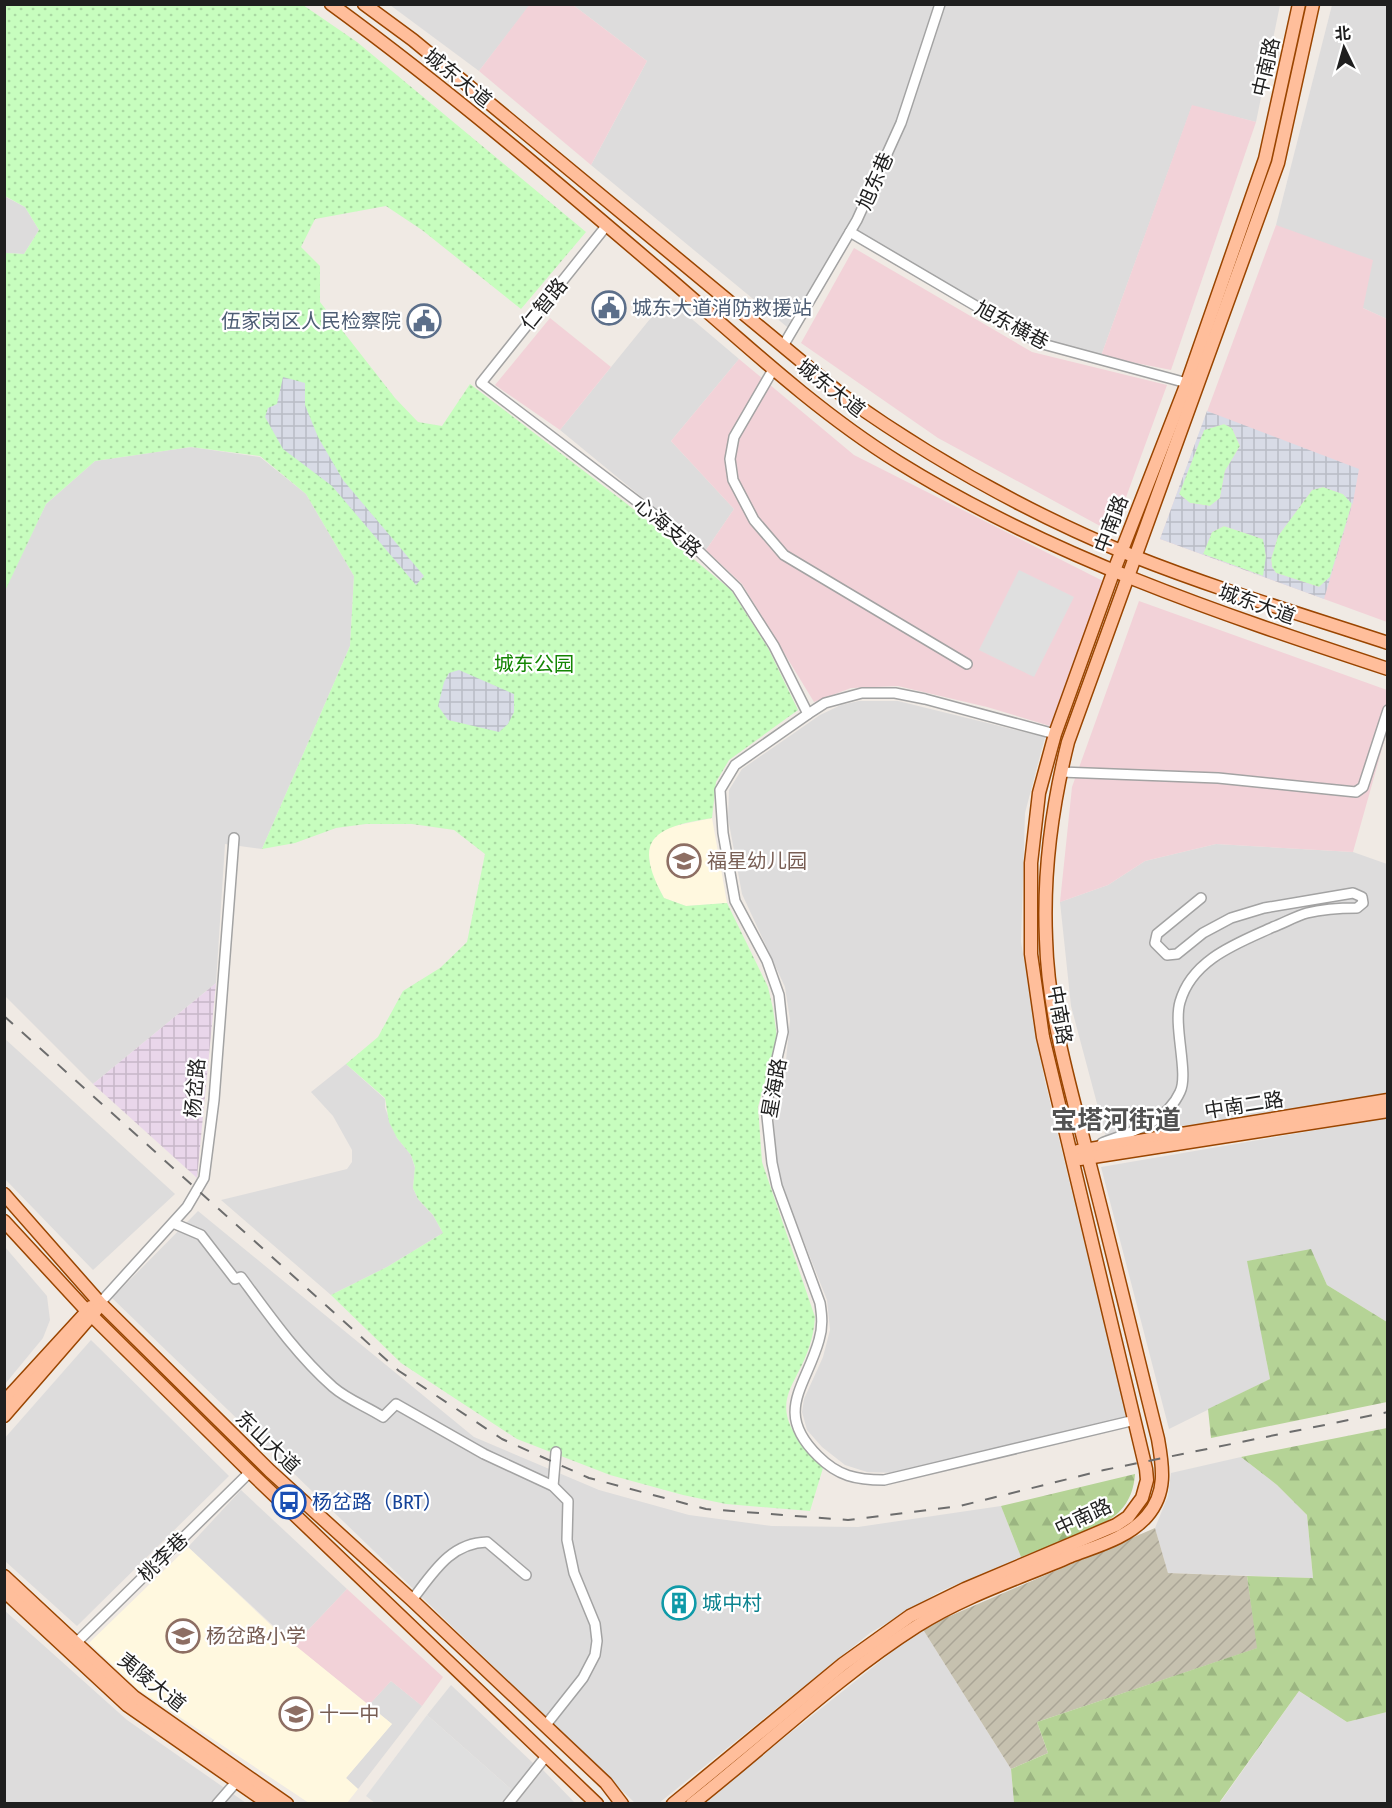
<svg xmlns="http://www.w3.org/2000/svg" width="1392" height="1808" font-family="'Fira Sans Condensed','Noto Sans SC',sans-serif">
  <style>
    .residential { fill: #dddcdc }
    .commercial { fill: #f2d2d8 }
    .industrial { fill: url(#industrial-grid) }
    .education { fill: #fff8df }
    .construction { fill: url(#construction-furrows) }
    .forest { fill: url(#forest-firs) }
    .park { fill: url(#park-dots) }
    .parking { fill: #dfdfdf }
    .plaza { fill: url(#plaza-grid); fill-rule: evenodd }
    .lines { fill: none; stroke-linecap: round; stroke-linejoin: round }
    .minor-casing { stroke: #a3a3a3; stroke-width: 12 }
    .major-casing { stroke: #9a4500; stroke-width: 15 }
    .minor { stroke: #fff; stroke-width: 9 }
    .major { stroke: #ffbe9b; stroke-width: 12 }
    .rail { stroke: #6d6d6d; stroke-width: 2; stroke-dasharray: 12 12; stroke-linecap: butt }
    .labels { text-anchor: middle; stroke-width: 4.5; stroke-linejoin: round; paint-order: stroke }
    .street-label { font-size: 20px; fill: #1f1f1f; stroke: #fff }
    .service-label { font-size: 20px; fill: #4e5e75; stroke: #fff; text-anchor: start }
    .park-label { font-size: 20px; fill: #158604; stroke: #fff }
    .education-label { font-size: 20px; fill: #785e54; stroke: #fff; text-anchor: start }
    .transit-label { font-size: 20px; fill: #164399; stroke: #fff; text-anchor: start }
    .culture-label { font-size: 20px; fill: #0d838f; stroke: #fff; text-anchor: start }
    .district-label { font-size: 26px; font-weight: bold; fill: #525252; stroke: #fff }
  </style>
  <defs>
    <pattern id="industrial-grid" width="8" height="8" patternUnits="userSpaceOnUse" patternTransform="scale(1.5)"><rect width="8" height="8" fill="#e9d6ea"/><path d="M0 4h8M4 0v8" fill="none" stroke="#c7b7c8"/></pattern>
    <pattern id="construction-furrows" width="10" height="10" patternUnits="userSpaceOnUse" patternTransform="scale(1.5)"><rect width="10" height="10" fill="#c6c1af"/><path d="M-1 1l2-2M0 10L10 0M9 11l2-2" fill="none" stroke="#aaa596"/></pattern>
    <pattern id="forest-firs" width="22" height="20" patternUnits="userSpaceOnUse" patternTransform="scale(1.5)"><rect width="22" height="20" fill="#b5d396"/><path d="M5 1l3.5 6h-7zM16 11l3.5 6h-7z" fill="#9bb581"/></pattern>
    <pattern id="park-dots" width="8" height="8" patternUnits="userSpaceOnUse" patternTransform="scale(1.5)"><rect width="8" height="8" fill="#c7fdbe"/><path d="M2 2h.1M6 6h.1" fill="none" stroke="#aad8a3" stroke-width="1.8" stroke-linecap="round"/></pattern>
    <pattern id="plaza-grid" width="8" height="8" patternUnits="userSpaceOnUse" patternTransform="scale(1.5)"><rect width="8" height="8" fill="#d8dbe6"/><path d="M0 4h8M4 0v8" fill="none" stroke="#b9bcc5"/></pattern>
  </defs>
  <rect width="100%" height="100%" fill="#f0eae4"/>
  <g class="residential">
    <polygon points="390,5 530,5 479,71"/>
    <polygon points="573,5 1280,5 1256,122 1192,106 1101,356 1039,343 850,233 792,331 591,165 647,61"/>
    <polygon points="1332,5 1387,5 1387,319 1363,308 1276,225"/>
    <polygon points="4,196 25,207 39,230 24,254 5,253"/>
    <polygon points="667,298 739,359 671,441 734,509 706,550 560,430"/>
    <polygon points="191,447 260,457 306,494 354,576 350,646 262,849 225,844 216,983 93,1084 5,996 4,591 46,504 95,461"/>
    <polygon points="859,701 898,701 1045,737 1025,813 1021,942 1044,1077 1127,1418 894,1473 867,1472 845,1465 822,1447 807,1430 802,1412 804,1399 823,1357 830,1330 827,1300 783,1189 776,1155 773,1111 786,1060 790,1020 785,987 742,894 728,818 729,790 742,769 820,715 841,705"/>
    <polygon points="1216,844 1353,852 1387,864 1387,1092 1366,1098 1107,1141 1071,1006 1060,902 1108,885 1145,861"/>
    <polygon points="4,1038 175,1194 93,1270 5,1179"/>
    <polygon points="346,1064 385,1099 385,1108 397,1138 411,1155 415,1168 413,1188 418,1199 433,1215 443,1233 387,1267 331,1295 221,1200 347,1169 352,1162 352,1150 333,1116 311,1092"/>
    <polygon points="1387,1118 1387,1322 1327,1285 1311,1250 1248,1261 1270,1379 1169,1429 1101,1167"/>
    <polygon points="198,1211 474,1437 599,1490 689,1515 772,1526 858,1527 1001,1506 1021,1557 941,1591 870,1633 659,1803 635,1803 112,1298"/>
    <polygon points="5,1247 47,1296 50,1320 43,1338 5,1384"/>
    <polygon points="91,1340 229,1476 77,1626 5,1561 4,1439"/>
    <polygon points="1241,1457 1277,1485 1307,1515 1313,1578 1168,1573 1155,1528 1168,1496 1171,1473"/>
    <polygon points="241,1490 347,1589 294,1645 188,1547"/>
    <polygon points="4,1610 127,1720 246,1803 5,1803"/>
    <polygon points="922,1628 1011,1769 1014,1803 701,1804"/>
    <polygon points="391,1681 422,1706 358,1789 346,1778 392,1724 369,1705"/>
    <polygon points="451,1685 534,1764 512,1790 427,1715"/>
    <polygon points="1299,1691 1347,1722 1387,1712 1387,1803 1219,1804"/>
    <polygon points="543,1770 575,1803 516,1803"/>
  </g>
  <g class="commercial">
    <polygon points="530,4 573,5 647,61 591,165 479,71"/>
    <polygon points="1192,105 1256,122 1171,370 1101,356"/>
    <polygon points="1276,225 1373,260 1363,308 1387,319 1387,622 1160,539"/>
    <polygon points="854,248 1032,352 1167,385 1113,533 938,438 801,343"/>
    <polygon points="550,318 611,367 560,430 495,385"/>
    <polygon points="739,359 854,455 1103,581 1050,726 987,707 898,686 851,688 814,702 742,584 706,550 734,509 671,441"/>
    <polygon points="1139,601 1387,690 1387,731 1353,852 1216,844 1145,861 1108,885 1060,902 1072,787"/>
    <polygon points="347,1589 443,1677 422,1706 391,1681 369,1705 294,1645"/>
  </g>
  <polygon class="industrial" points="216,983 197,1178 93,1084"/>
  <g class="education">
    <polygon points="712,818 727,903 686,906 664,898 651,873 648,848 654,838 665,828"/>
    <polygon points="188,1547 275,1629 392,1724 346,1778 358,1789 347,1803 309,1803 139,1690 89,1643"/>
  </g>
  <polygon class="construction" points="1155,1528 1168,1573 1247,1576 1258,1648 1037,1722 1048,1753 1011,1769 922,1628"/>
  <g class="forest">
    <polygon points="1311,1249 1327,1285 1387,1322 1387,1402 1211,1438 1208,1409 1270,1379 1247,1261"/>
    <polygon points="1387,1428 1387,1712 1347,1722 1299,1691 1219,1803 1014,1803 1011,1769 1048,1753 1037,1722 1257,1648 1247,1576 1313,1578 1307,1515 1277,1485 1241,1457"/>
    <path d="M1135,1474C1134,1488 1130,1501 1119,1512C1102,1529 1046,1547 1021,1557L1001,1506Z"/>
  </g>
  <g class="park">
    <path d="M5,5H303L357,42L586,232L521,309L422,230L386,206L315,219L301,247L320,266V302L395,398L418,422L442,426L470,384L627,504L731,590L768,648L798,710L729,760L716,782L712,818C655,827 631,838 664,898L686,906L727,903L768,987L773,1009L777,1037L758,1107L762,1162L815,1317C810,1391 748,1393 823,1468L810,1511L726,1504L683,1495L610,1475L517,1439L401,1363L331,1295L387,1267L443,1233L433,1215L418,1199L413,1188L415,1167L411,1155L397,1138L389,1122L385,1098L346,1064L378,1037L403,991L440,968L467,942L485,854L454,830L412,824H366L336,828L295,843L262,849L350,646L354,576L306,494L260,456L191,447L95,461L46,504L5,591V253L24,254L39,230L25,207L5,196Z"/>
    <polygon points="1224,424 1232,428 1240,446 1225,471 1220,498 1210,506 1190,503 1179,494 1204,430"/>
    <polygon points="1323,487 1343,494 1352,503 1330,577 1319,587 1276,573 1272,567 1271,559 1278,536 1312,490"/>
    <path d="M1224,526L1263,539C1266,550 1268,567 1263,576L1203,554L1212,532Z"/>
  </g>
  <g class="parking">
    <polygon points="1019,570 1074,597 1034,677 979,650"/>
    <polygon points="427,1715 512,1790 501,1803 375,1803 366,1796"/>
  </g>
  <g class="plaza">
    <polygon points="283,377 305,383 305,405 318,437 343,480 424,576 416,585 332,486 283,449 265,417 268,408 277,404"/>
    <path d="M1207,411L1359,469L1353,502L1324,599L1160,539ZM1224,424L1232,428L1240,446L1225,471L1220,498L1210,506L1190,503L1179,494L1204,430ZM1323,487L1343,494L1352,504L1330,577L1319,587L1276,573L1272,567L1271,559L1278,536L1312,490ZM1224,526L1263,539L1266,556L1263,576L1203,554L1212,532Z"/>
    <polygon points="459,670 514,694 514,712 508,724 499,732 448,720 438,706 444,682 449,673"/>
  </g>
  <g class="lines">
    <g class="minor-casing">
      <g id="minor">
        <polyline points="607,225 481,383 684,537 737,588 774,646 808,714"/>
        <polyline points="850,232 1039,343 1187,383"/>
        <polyline points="783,346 857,220 901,123 940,4"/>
        <polyline points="774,368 734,437 730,459 733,480 754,520 784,555 967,664"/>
        <path d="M1055,734L925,699L895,693H862L825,703L808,714L735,765L720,790L723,833L735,901L767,961L779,995L783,1032L766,1107L772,1163L777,1186L820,1303C822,1316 823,1327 819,1340C806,1387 773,1412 818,1456C838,1476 856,1480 884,1480L1135,1420"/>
        <polyline points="1061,772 1218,778 1356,792 1363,787 1388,710"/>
        <path d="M1102,1143C1131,1132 1166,1123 1180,1092C1189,1074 1173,1026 1180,1002C1192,959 1238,943 1273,927C1284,923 1296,916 1307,913C1323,909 1341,908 1357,908L1363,903L1362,897L1353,893L1264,908L1231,918L1203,933L1177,954L1167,955L1155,943L1157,934L1201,898"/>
        <path d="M173,1223L201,1235L235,1279L241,1277C269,1315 297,1355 333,1387C348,1400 366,1406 383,1417L396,1404L484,1454L553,1486L568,1501L567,1540L574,1573L595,1624L597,1641L595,1655L583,1678L545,1726"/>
        <polyline points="100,1303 187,1207 204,1178 214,1100 234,838"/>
        <polyline points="553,1486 556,1452"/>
        <path d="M412,1600C433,1573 450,1543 487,1542L526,1575"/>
        <polyline points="76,1643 250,1472"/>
        <polyline points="217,1804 237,1781"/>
        <polyline points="508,1804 547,1755"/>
      </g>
    </g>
    <g class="major-casing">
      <g id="major">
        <path d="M331,4C449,90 560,185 671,280C744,343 816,411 898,462C1051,557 1218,613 1388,669"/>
        <path d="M364,4L413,40L842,395C932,459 1030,514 1133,556C1216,589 1303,615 1388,643"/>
        <polyline points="1078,1151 1388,1100"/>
        <polyline points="1080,1159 1388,1111"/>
        <polyline points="4,1194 100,1303 270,1471 412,1600 606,1783 622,1804"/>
        <polyline points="4,1221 86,1310 250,1472 597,1804"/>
        <polyline points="4,1402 91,1307"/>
        <polyline points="4,1416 97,1309"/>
        <polyline points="4,1576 134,1697 287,1804"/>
        <polyline points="4,1591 127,1705 269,1804"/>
        <polyline points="673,1804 843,1664 910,1616 965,1589 1116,1525 1128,1517 1142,1498 1147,1480 1146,1469 1043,1037 1031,954 1031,863 1039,793 1055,734 1113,573 1187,383 1265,159 1299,4"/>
        <path d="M692,1804C767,1745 837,1677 917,1626C964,1596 1020,1578 1071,1556C1097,1546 1128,1538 1147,1516C1167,1493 1163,1467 1158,1439C1135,1347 1113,1254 1089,1161C1071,1089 1048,1015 1046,939C1043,872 1052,806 1068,742L1278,163L1313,4"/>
      </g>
    </g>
    <use href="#minor" class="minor"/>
    <use href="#major" class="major"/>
    <polyline class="rail" points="4,1016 399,1371 502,1439 589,1478 706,1509 848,1520 960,1506 1104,1470 1388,1412"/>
  </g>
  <defs>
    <g id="civic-ring" transform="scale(1.725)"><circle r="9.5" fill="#fff" stroke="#5c6f8a" stroke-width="1.5"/><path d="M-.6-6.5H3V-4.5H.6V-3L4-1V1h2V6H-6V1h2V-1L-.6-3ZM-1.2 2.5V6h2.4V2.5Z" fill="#5c6f8a"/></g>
    <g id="school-ring" transform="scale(1.725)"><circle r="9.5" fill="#fff" stroke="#8d6e63" stroke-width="1.5"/><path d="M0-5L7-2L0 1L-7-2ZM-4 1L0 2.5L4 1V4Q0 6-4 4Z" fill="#8d6e63"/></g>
    <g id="bus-ring" transform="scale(1.725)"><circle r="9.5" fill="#fff" stroke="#1a4fb4" stroke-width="1.5"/><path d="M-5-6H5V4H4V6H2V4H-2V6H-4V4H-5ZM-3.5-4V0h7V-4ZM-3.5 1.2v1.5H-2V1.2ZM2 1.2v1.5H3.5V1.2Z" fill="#1a4fb4"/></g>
    <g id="building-ring" transform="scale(1.725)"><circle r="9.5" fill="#fff" stroke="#0f9aa8" stroke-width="1.5"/><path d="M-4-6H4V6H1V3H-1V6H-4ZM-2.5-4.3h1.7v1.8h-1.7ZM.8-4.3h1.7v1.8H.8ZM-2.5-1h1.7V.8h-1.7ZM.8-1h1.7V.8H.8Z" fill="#0f9aa8"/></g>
  </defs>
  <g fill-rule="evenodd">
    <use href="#civic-ring" x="609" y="308"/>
    <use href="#civic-ring" x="424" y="321"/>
    <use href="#school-ring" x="684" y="861"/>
    <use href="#bus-ring" x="289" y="1502"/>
    <use href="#building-ring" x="679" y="1603"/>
    <use href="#school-ring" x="183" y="1636"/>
    <use href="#school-ring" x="296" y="1714"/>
  </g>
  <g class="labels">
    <g class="street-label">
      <text transform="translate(1266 67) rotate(-77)" y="7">中南路</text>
      <text transform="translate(458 78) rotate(39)" y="7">城东大道</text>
      <text transform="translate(875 181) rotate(-66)" y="7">旭东巷</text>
      <text transform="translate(544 304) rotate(-51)" y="7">仁智路</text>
      <text transform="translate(1012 325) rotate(28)" y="7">旭东横巷</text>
      <text transform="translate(831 388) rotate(38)" y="7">城东大道</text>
      <text transform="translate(1111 524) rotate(-69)" y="7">中南路</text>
      <text transform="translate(668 527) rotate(40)" y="7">心海支路</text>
      <text transform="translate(1257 604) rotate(20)" y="7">城东大道</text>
      <text transform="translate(1060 1015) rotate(80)" y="7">中南路</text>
      <text transform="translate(195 1088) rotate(-85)" y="7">杨岔路</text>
      <text transform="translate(774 1088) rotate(-80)" y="7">星海路</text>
      <text transform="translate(1244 1105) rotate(-9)" y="7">中南二路</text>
      <text transform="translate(268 1442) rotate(44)" y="7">东山大道</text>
      <text transform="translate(1083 1517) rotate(-25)" y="7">中南路</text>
      <text transform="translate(163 1557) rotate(-44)" y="7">桃李巷</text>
      <text transform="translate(152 1682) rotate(39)" y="7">夷陵大道</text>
    </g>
    <g class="service-label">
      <text x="632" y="315">城东大道消防救援站</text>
      <text x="401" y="328" text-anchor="end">伍家岗区人民检察院</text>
    </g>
    <g class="park-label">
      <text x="534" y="671">城东公园</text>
    </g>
    <g class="education-label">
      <text x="707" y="868">福星幼儿园</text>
      <text x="206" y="1643">杨岔路小学</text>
      <text x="319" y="1721">十一中</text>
    </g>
    <g class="transit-label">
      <text x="312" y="1509">杨岔路（BRT）</text>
    </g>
    <g class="culture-label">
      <text x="702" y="1610">城中村</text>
    </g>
    <g class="district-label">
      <text x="1116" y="1129">宝塔河街道</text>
    </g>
  </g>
  <rect width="1392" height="1808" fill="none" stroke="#1f1f1f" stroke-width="12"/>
  <g transform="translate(1344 48) rotate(355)" stroke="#ffffff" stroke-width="4.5" paint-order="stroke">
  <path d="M0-4.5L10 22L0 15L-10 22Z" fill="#1f1f1f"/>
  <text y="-9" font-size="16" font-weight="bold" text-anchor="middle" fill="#1f1f1f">北</text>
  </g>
</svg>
